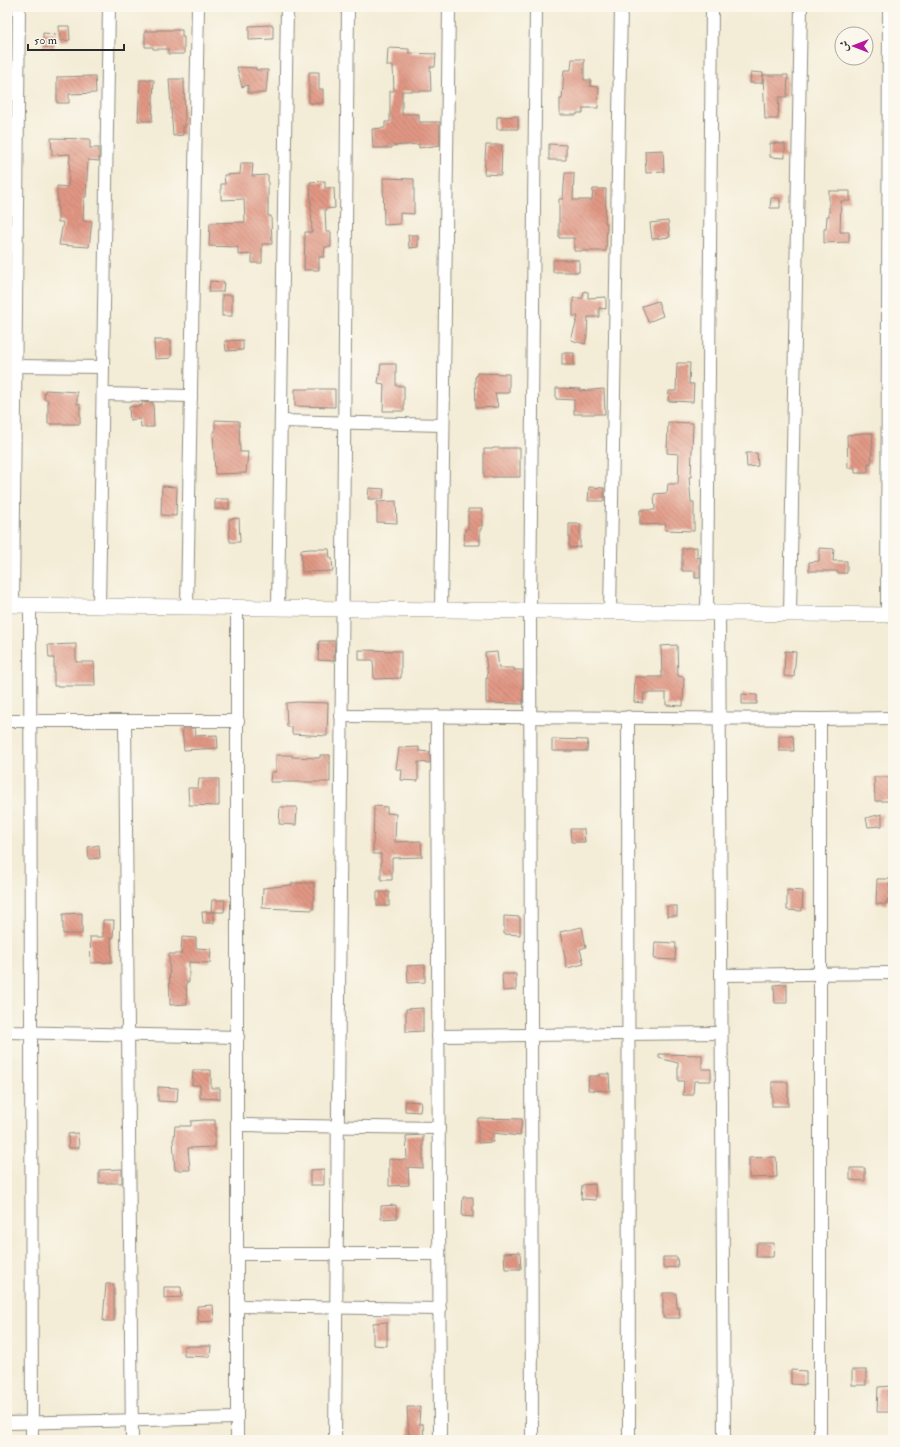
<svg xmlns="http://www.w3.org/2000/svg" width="900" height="1447" font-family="'IM FELL Double Pica',Amiri,serif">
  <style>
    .building { fill: url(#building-back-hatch) }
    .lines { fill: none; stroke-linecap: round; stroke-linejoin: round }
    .minor-casing { stroke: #8f8c80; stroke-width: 14 }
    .tertiary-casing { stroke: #8f8c80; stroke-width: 16 }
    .minor { stroke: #fff; stroke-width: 12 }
    .tertiary { stroke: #fff; stroke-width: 15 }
  </style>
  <defs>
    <pattern id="building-back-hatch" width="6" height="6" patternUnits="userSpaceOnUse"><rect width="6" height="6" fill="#e19784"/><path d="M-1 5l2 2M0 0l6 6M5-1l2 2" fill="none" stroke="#b77b6c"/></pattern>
  </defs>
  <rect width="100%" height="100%" fill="#fbf7ec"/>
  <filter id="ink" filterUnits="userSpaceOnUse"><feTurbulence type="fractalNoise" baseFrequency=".025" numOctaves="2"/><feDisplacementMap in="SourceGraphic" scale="8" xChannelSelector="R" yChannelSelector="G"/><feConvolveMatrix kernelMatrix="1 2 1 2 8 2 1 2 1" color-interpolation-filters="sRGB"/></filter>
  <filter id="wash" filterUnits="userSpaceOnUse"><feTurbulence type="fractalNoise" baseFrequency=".012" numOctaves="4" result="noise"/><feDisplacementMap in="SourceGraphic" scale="16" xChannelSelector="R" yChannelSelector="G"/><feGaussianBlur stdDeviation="0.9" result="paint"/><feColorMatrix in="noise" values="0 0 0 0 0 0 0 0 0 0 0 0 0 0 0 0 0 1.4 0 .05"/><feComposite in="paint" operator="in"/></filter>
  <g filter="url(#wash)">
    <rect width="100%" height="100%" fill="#f3ecd6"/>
    <g id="blocks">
      <g class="building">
        <polygon points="273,25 273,39 249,40 249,26"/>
        <polygon points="59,26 69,26 70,40 60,41"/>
        <polygon points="157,30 182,30 182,37 184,37 184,54 168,54 168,49 153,49 153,47 145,47 145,31 157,31"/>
        <polygon points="43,33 55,34 54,48 43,47"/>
        <polygon points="388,48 409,49 409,53 436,54 435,67 430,67 431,91 402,91 402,114 419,114 419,122 440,122 440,145 419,148 419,144 392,146 392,148 373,148 372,129 385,128 385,122 390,122 390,91 394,91 393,66 387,66"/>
        <polygon points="572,59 584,59 584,80 591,80 590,86 599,87 598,108 583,108 583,113 577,113 577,115 560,115 560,99 562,99 564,70 571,70"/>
        <polygon points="237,67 256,68 256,70 268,70 266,93 248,93 248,85 242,87"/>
        <polygon points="309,72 319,72 319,89 323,89 323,103 309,103"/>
        <polygon points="751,72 763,73 763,75 788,75 787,97 779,97 778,119 765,119 763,75 762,83 750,83"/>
        <polygon points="95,76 96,93 69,94 69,103 57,103 57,77"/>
        <polygon points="169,79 184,79 185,127 183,127 183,135 173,136"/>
        <polygon points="140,80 154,80 152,121 138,121"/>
        <polygon points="518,116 518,129 497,129 497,117"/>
        <polygon points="51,138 90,139 90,148 99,148 99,161 88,160 86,197 84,197 83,221 92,221 89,247 59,245 63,222 58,222 57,186 68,187 70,154 52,155"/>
        <polygon points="770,143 785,144 785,158 770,157"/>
        <polygon points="549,144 566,145 566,160 549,160"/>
        <polygon points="486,145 502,145 501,175 484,174"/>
        <polygon points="663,150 664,172 646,173 645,151"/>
        <polygon points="241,163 253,163 252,176 268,175 268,216 271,216 272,244 262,244 262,263 252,263 252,254 238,255 238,247 209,246 210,223 245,222 244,199 221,200 221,184 225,184 224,175 240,174"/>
        <polygon points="565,173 574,173 573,200 592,200 593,189 606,189 605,223 607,223 606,251 574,251 574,238 559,238 559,199 563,199"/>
        <polygon points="383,178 414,179 414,214 400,213 400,224 384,225"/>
        <polygon points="325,181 325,188 334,188 335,208 325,209 326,232 331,232 331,247 325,247 324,257 319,257 319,270 304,270 305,232 312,232 310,182"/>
        <polygon points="829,191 850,191 850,201 841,201 840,232 849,232 849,242 824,243 824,229 826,229 827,216 829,216"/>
        <polygon points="771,198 780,198 780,208 770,208"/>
        <polygon points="668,221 670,237 652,239 650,223"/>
        <polygon points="408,235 418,235 418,247 409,248"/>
        <rect x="553" y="260" width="26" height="12"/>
        <polygon points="210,281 224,282 223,292 209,292"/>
        <polygon points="584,291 588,292 588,298 606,297 606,309 599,308 599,317 588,317 587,335 585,344 571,340 578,316 573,316 573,298 583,298"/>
        <rect x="222" y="295" width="10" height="21"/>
        <polygon points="658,301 663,316 648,322 642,306"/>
        <polygon points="154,340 171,340 171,358 155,359"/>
        <polygon points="243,340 243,350 226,351 225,341"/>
        <rect x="562" y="353" width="12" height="12"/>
        <polygon points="677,363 690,363 689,384 694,384 693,402 668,401 669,391 676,391"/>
        <polygon points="381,364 396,364 396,386 404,386 404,411 383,411 384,384 378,383"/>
        <polygon points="477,373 509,374 509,393 495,393 498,407 476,408 475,377 476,377"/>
        <polygon points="556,388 580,389 580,391 604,389 605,414 574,414 574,400 556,399"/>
        <polygon points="295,389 335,389 335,407 295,406"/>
        <polygon points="45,390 77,392 77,404 80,404 80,424 48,424 48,400 44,399"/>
        <polygon points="142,402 153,403 154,427 141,427 140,419 130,420 129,407 142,406"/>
        <polygon points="215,420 239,421 240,452 248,452 246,473 215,474 213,432 215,432"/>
        <polygon points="668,422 693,423 691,477 689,477 691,502 694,502 694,531 665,530 666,524 640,525 640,510 655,510 654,494 667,493 668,484 678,484 679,454 667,453"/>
        <polygon points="863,433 873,433 871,464 868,463 868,473 855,473 855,468 848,468 847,435"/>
        <polygon points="493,448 520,448 520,477 484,477 484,449 493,449"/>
        <polygon points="746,453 757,453 758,466 747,467"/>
        <polygon points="162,486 177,487 176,516 161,515"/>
        <polygon points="589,487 604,488 604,501 588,501"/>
        <polygon points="369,488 384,489 383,499 368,499"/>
        <rect x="215" y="499" width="14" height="10"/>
        <polygon points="396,501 397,523 377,522 377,502"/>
        <polygon points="468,509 482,509 482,529 480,529 480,545 464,545 465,529 468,529"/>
        <polygon points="239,518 240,542 230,542 229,519"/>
        <polygon points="569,524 580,524 580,547 569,548"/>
        <polygon points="697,547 697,558 700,557 700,578 695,578 695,571 682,571 682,548"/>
        <polygon points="819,548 834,549 833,561 847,561 847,573 837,573 837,571 809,571 809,562 819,561"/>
        <polygon points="310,549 329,549 330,558 332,558 333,571 302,572 301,550"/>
        <polygon points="319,641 335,641 334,661 318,660"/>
        <polygon points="76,644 76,662 94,662 95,686 54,686 54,658 49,658 48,645"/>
        <polygon points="677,645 678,676 684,677 683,706 666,705 666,693 644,693 643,703 634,702 635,677 662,677 661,646"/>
        <polygon points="359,650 401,651 401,678 374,679 373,660 359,660"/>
        <polygon points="785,651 796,652 794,677 784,676"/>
        <polygon points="497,652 499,668 514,668 514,670 523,670 523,704 486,703 486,678 488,678 485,653"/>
        <polygon points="742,694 757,695 757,704 742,704"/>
        <polygon points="298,702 328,703 327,736 292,734 292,727 287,727 286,703"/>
        <polygon points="182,728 195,728 196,736 217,735 218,748 184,750"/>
        <polygon points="779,736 793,736 794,751 779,751"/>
        <polygon points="552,739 588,740 587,751 552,751"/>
        <polygon points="419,747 419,751 430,752 430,763 418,762 418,781 401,780 402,770 396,769 399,748"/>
        <polygon points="276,755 292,755 292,757 320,758 320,755 330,755 330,782 270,782 271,772 276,772"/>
        <polygon points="874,777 893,777 893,801 875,801"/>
        <polygon points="199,779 219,779 219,806 189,805 188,788 198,788"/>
        <polygon points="374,806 387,807 387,813 396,814 395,842 421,841 422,857 392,858 392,880 381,880 381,854 373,854"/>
        <polygon points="280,807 297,807 296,825 279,824"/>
        <polygon points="882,814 882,826 868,827 866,818"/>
        <polygon points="570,829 584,829 585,842 571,842"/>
        <polygon points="99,845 100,858 89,859 88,847"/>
        <polygon points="877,879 890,879 889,900 887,900 887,904 876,904"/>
        <polygon points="292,883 314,883 313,910 262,908 263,888 292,885"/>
        <polygon points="787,890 803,891 802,911 787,910"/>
        <rect x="377" y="892" width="12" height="14"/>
        <polygon points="212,900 225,900 224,912 211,912"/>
        <rect x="667" y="906" width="10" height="10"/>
        <polygon points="202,912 214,912 214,923 203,923"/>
        <polygon points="82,913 82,934 63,934 63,914"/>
        <polygon points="504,916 520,917 520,935 504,934"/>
        <polygon points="103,920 114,920 113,938 111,938 112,962 91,963 90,937 103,937"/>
        <polygon points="582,927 586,947 580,949 584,964 567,968 560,932"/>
        <polygon points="182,937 196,938 196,948 211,949 210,963 189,962 189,982 186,982 187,1004 170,1005 169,954 181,954"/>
        <polygon points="655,942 676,943 675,960 654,959"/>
        <polygon points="425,965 425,982 408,983 407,966"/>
        <polygon points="502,974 516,974 516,990 503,991"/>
        <polygon points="787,984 787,1003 775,1003 774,985"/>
        <polygon points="423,1008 423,1031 406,1032 406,1009"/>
        <polygon points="659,1054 702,1055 702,1069 711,1069 711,1081 694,1081 693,1095 683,1095 684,1081 678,1081 678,1063 659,1058"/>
        <polygon points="193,1070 211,1070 211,1088 220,1088 220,1099 200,1098 200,1085 192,1085"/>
        <polygon points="599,1074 609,1074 610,1091 588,1090 589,1076 599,1076"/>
        <rect x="772" y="1082" width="16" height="24"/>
        <polygon points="158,1087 178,1088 177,1102 158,1101"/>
        <polygon points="405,1101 421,1102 420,1112 405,1111"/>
        <polygon points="478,1118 522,1119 520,1136 493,1133 493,1142 478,1143"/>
        <polygon points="205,1120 215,1120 215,1147 188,1148 190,1170 175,1170 173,1139 174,1139 175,1126 191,1126 191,1121"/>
        <polygon points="78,1133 79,1148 69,1148 68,1134"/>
        <polygon points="423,1135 423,1168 408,1167 409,1185 389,1186 389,1159 407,1160 406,1136"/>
        <polygon points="776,1157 777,1177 749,1178 749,1158"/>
        <polygon points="850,1168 865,1168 865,1181 850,1180"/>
        <polygon points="122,1169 122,1183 99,1183 99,1170"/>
        <polygon points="324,1169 324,1185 310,1185 310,1170"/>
        <polygon points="595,1184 596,1200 581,1199 582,1185"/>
        <polygon points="463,1197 473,1197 473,1217 462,1216"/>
        <polygon points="396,1205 397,1218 381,1219 381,1206"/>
        <polygon points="757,1243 774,1243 773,1257 756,1257"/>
        <polygon points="520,1252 521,1269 505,1269 504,1253"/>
        <polygon points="663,1257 677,1257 678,1267 663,1268"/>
        <polygon points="106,1284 114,1284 114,1321 103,1321"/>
        <polygon points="164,1287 181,1287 182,1297 164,1298"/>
        <polygon points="663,1293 676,1293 677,1308 679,1308 680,1318 663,1318"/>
        <polygon points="213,1305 214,1321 198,1322 197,1306"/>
        <polygon points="387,1322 387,1346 373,1345 373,1323"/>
        <polygon points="184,1346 211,1346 210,1357 184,1356"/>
        <polygon points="791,1370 806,1371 806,1385 791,1384"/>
        <rect x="852" y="1370" width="14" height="15"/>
        <polygon points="893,1386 893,1412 877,1412 878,1387"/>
        <polygon points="407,1407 420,1407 419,1424 423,1424 424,1440 409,1440"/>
      </g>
    </g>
  </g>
  <g filter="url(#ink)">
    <use href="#blocks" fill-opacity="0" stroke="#8f8c80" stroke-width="1"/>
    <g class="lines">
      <g class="minor-casing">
        <g id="minor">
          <polyline points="14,366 103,367"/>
          <polyline points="103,394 191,396"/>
          <polyline points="281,421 443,425"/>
          <polyline points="13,606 19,7"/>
          <polyline points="30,606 32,1440"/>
          <polyline points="99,607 109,7"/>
          <polyline points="187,607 198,7"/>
          <polyline points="278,608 287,7"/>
          <polyline points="441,610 449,7"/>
          <polyline points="610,612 621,7"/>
          <polyline points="707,613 712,7"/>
          <polyline points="719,613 724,1440"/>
          <polyline points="790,614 801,7"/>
          <polyline points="887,615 889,7"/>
          <polyline points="341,716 820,719 893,718"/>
          <polyline points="437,716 440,1440"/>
          <polyline points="628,717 629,1440"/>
          <polyline points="820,719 820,1440"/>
          <polyline points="7,721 238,721"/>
          <polyline points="125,721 132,1440"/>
          <polyline points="721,975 893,973"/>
          <polyline points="7,1032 238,1037"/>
          <polyline points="438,1036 721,1033"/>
          <polyline points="238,1125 439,1128"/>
          <polyline points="237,1254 439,1254"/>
          <polyline points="237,1306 440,1309"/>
          <polyline points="7,1423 237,1418"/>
          <polyline points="237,1440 237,608"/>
          <polyline points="335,1440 348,7"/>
          <polyline points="532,1440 530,611 536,7"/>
        </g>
      </g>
      <g class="tertiary-casing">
        <polyline id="tertiary" points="7,605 893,615"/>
      </g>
      <use href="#minor" class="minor"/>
      <use href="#tertiary" class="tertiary"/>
    </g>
  </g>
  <rect width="900" height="1447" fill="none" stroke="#fbf7ec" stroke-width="24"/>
  <g transform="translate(854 46) rotate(270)"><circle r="19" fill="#fbf7ec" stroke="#a8a59f"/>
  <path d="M0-3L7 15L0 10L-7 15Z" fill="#b5179e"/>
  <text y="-6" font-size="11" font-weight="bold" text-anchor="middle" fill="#2b2b2b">ش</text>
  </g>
  <path d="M28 44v6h96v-6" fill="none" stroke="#2b2b2b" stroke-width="2"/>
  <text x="34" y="44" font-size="12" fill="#2b2b2b" stroke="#fbf7ec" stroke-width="3" paint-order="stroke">50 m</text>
</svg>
